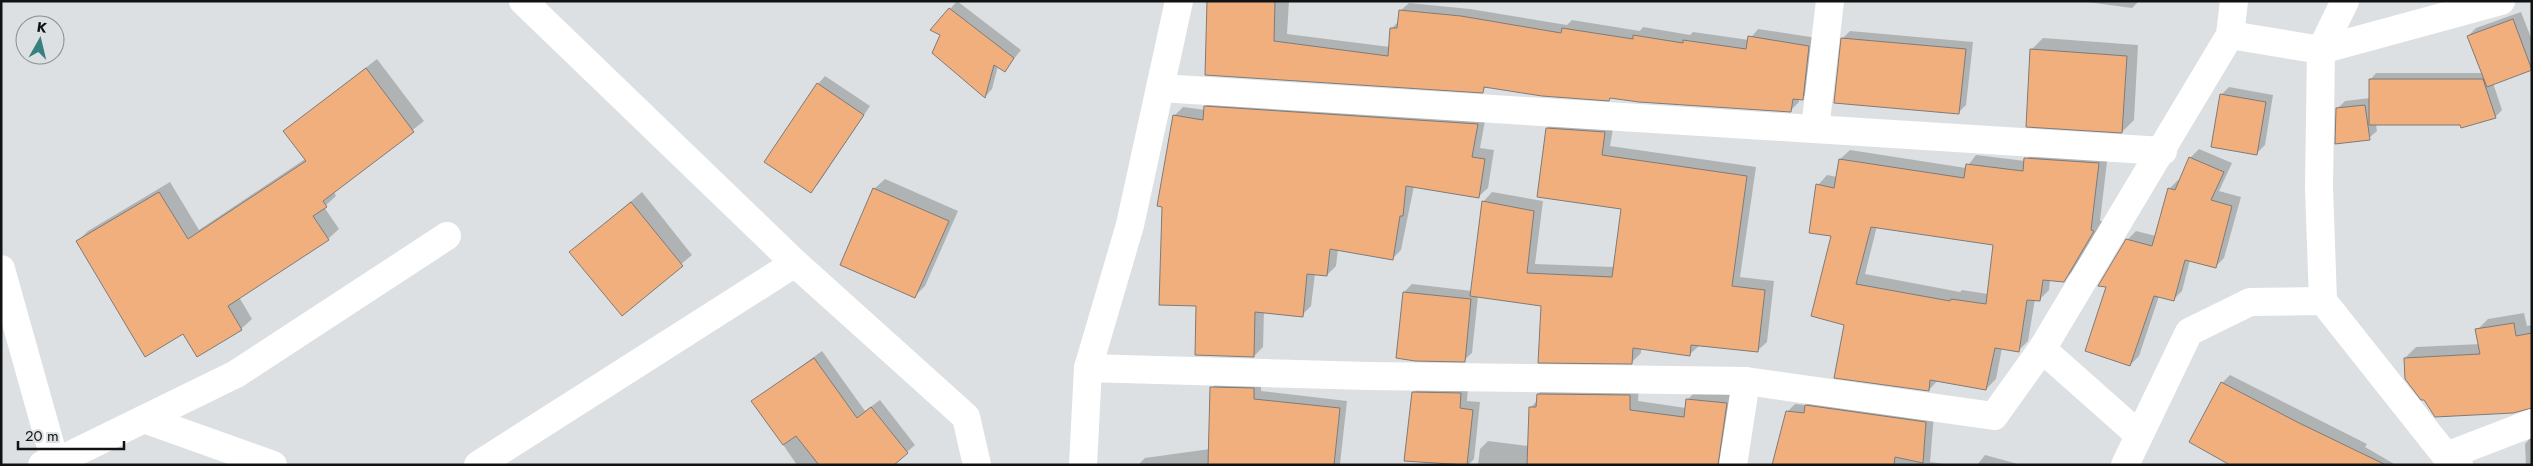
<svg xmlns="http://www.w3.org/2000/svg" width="2533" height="466" font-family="Jost,sans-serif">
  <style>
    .shadow { fill: #0003; fill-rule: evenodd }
    .building { fill: #f1af7d; stroke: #7e7b79; fill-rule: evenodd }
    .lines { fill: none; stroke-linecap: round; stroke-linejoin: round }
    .minor { stroke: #fff; stroke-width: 28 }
  </style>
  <rect width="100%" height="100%" fill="#dde0e2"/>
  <g class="shadow">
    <polygon points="957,1 1021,50 1005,70 998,66 992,89 985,97 941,35 932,30"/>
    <polygon points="1208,1 1289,1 1287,34 1390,47 1391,29 1399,21 1400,11 1409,3 1470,9 1567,25 1572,20 1640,31 1643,27 1690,35 1693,32 1749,40 1758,29 1817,38 1811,90 1802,98 1799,98 1799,102 1790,111 1611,97 1609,99 1487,86 1482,91 1206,74"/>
    <polygon points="2080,1 2139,1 2132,8"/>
    <polygon points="2521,12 2532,40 2532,68 2493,83 2502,110 2495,117 2461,124 2376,124 2377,131 2369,138 2337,109 2345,101 2370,98 2370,80 2376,73 2482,73 2468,36 2476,28"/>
    <polygon points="1850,31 1973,42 1966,105 1958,113 1835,102 1843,38"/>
    <polygon points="2043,38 2138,45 2134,120 2122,132 2031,50"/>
    <polygon points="377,59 424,121 334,192 336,196 324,207 339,229 328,239 239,297 252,319 241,329 197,355 184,332 77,242 88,231 170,182 199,230 305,159 284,131"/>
    <polygon points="825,76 870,106 818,184 810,191 818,84"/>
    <polygon points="2229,87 2273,95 2265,145 2257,153 2221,95"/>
    <polygon points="1214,98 1486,115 1480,148 1494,150 1488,188 1478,197 1414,186 1401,250 1392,259 1338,249 1336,266 1327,275 1315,274 1311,306 1302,315 1264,311 1263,347 1254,356 1198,305 1174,116 1183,107 1205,110 1205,107"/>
    <polygon points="1557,119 1614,123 1610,146 1756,167 1740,277 1774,281 1767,342 1757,351 1699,346 1689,355 1641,348 1641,353 1631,363 1542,304 1478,296 1472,353 1464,360 1404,292 1412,284 1472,291 1483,202 1492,192 1543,201 1535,264 1614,267 1623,208 1547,128"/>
    <path d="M2035,149L2108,153L2100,221H2103L2073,271L2063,281L2050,279L2049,290L2039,300L2035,299L2028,341L2019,350L2002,348L1996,379L1986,389L1938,380L1929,390L1846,324L1833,235L1818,185L1827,175L1837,177L1840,159L1850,150L1966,168L1976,155L2025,161ZM1877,226L1994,244L1988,294L1962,290L1960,292L1865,274Z"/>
    <polygon points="2199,149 2232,163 2219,191 2241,197 2224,258 2215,267 2190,260 2182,291 2173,300 2159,296 2139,356 2130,365 2127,240 2136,231 2156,236 2169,189 2178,180 2180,180 2190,158"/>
    <polygon points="885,179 958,211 925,286 915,296 874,189"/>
    <polygon points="642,192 692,255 622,314 571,252"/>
    <polygon points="2524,313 2527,326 2532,325 2532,407 2405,358 2416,347 2480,344 2477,330 2488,319"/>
    <polygon points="822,351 865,411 880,400 915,445 892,465 797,465 753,401"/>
    <polygon points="2230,375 2367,444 2365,447 2396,465 2233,465 2222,383"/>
    <polygon points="1219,380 1261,381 1261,391 1347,401 1340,464 1138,465 1145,458 1210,449 1212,388"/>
    <polygon points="1421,385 1468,386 1467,401 1480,402 1474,459 1468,465 1405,460 1413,393"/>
    <polygon points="1547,385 1639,387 1638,401 1686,408 1687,400 1696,391 1735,395 1727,465 1478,465 1480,449 1488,441 1529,446 1531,407 1538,400 1538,394"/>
    <polygon points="1814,398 1934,415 1930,462 1952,465 1773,465 1787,412 1795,404 1806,405"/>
    <polygon points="2532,436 2532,465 2526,465 2525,444"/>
    <polygon points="1985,455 2018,464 2018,465 1977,465"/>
  </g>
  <g class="building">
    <polygon points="1207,1 1275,1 1274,41 1388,56 1390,28 1397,28 1399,10 1461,16 1561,33 1562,28 1633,39 1633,35 1683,43 1683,40 1746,49 1748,36 1809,46 1803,100 1793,99 1791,112 1639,102 1610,98 1609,101 1542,96 1484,87 1483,93 1205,75"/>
    <polygon points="949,8 1014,58 1005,72 994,65 985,98 932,53 940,35 930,30"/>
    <polygon points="2513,19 2532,70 2487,87 2467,36"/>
    <polygon points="1841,38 1966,49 1959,114 1834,103"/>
    <polygon points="2030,49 2127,56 2122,133 2026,127"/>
    <polygon points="366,68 414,132 323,201 327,207 313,216 329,240 228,306 242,330 197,357 183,334 145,357 76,241 159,192 188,239 306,161 283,131"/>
    <polygon points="2369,79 2483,79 2496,118 2461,128 2460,125 2369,125"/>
    <polygon points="817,83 864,115 811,193 764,162"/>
    <polygon points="2220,94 2266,102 2257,155 2211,147"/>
    <polygon points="2365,105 2370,140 2335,144 2336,108"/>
    <polygon points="1204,106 1478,124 1472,157 1485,159 1479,198 1406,186 1403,216 1400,216 1393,260 1330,249 1327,276 1307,274 1303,317 1255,312 1254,357 1195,355 1196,306 1159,305 1162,207 1157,206 1173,115 1203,120"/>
    <polygon points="1546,128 1605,132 1602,155 1747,176 1732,286 1765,290 1758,352 1691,345 1690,356 1633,348 1632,364 1538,363 1541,306 1470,296 1482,201 1534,211 1527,273 1612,277 1621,209 1537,197"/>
    <polygon points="2189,157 2224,172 2211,200 2232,206 2216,268 2185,260 2174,301 2154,296 2130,366 2085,351 2106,287 2098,286 2126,239 2152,246 2168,188 2175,190"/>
    <path d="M2024,158L2099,163L2091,230L2094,231L2064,282L2043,280L2040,301L2027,300L2019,352L1995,348L1986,390L1930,380L1929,391L1834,378L1844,325L1811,316L1831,236L1809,233L1816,184L1834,188L1839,159L1964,178L1966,164L2023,171ZM1871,227L1993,245L1986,304L1951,299L1950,301L1856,284Z"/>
    <polygon points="873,188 949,221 915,298 840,265"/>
    <polygon points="631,202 683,266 622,316 569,252"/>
    <polygon points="1403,292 1471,299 1465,362 1415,361 1396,358"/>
    <polygon points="2514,323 2516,336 2532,333 2532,408 2513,413 2435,417 2424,400 2421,400 2405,379 2404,358 2480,354 2475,329"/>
    <polygon points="814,358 857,418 871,407 908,453 894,465 819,465 796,436 783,445 751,401"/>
    <polygon points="2221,382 2297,422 2386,465 2230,465 2189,442"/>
    <polygon points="1210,387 1254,388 1254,399 1340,408 1334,465 1208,465"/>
    <polygon points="1412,392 1461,393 1460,408 1473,410 1467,465 1404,461"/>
    <polygon points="1537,394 1630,395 1630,410 1684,417 1686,399 1727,403 1718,465 1527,465 1529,407 1536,407"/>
    <polygon points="1805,405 1926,422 1923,463 1895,457 1894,465 1772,465 1786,411 1804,413"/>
  </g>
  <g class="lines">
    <g class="minor">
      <polyline points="523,1 795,263"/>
      <polyline points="2345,1 2321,50 2319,188 2323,301 2446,456 2459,465"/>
      <polyline points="2230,35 2321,50 2501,1"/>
      <polyline points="1160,88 2163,151"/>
      <polyline points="1815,129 1830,1"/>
      <polyline points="1,269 56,465"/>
      <polyline points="2042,349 2139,435"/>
      <polyline points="1088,368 1368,376 1746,381 1994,416 2042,349 2230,35 2234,1"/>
      <polyline points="144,419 273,465"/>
      <polyline points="2446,456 2532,423"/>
      <polyline points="42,465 56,462 236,374 447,236"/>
      <polyline points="478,465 795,263 966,417 977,465"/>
      <polyline points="1083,465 1088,368 1130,225 1179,1"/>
      <polyline points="1733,465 1746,381"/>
      <polyline points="2125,465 2189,332 2250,302 2323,301"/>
    </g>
  </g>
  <rect width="2533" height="466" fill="none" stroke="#111213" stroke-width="5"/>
  <g transform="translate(40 40) rotate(8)"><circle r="24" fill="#dde0e2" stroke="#8b8e8f"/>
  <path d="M0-4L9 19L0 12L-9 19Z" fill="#38807e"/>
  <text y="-8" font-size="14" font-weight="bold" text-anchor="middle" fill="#111213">K</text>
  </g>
  <path d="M18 441v8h106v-8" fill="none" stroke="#111213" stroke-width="2.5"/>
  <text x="25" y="441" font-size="15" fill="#111213" stroke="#dde0e2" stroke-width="4" paint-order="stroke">20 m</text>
</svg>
